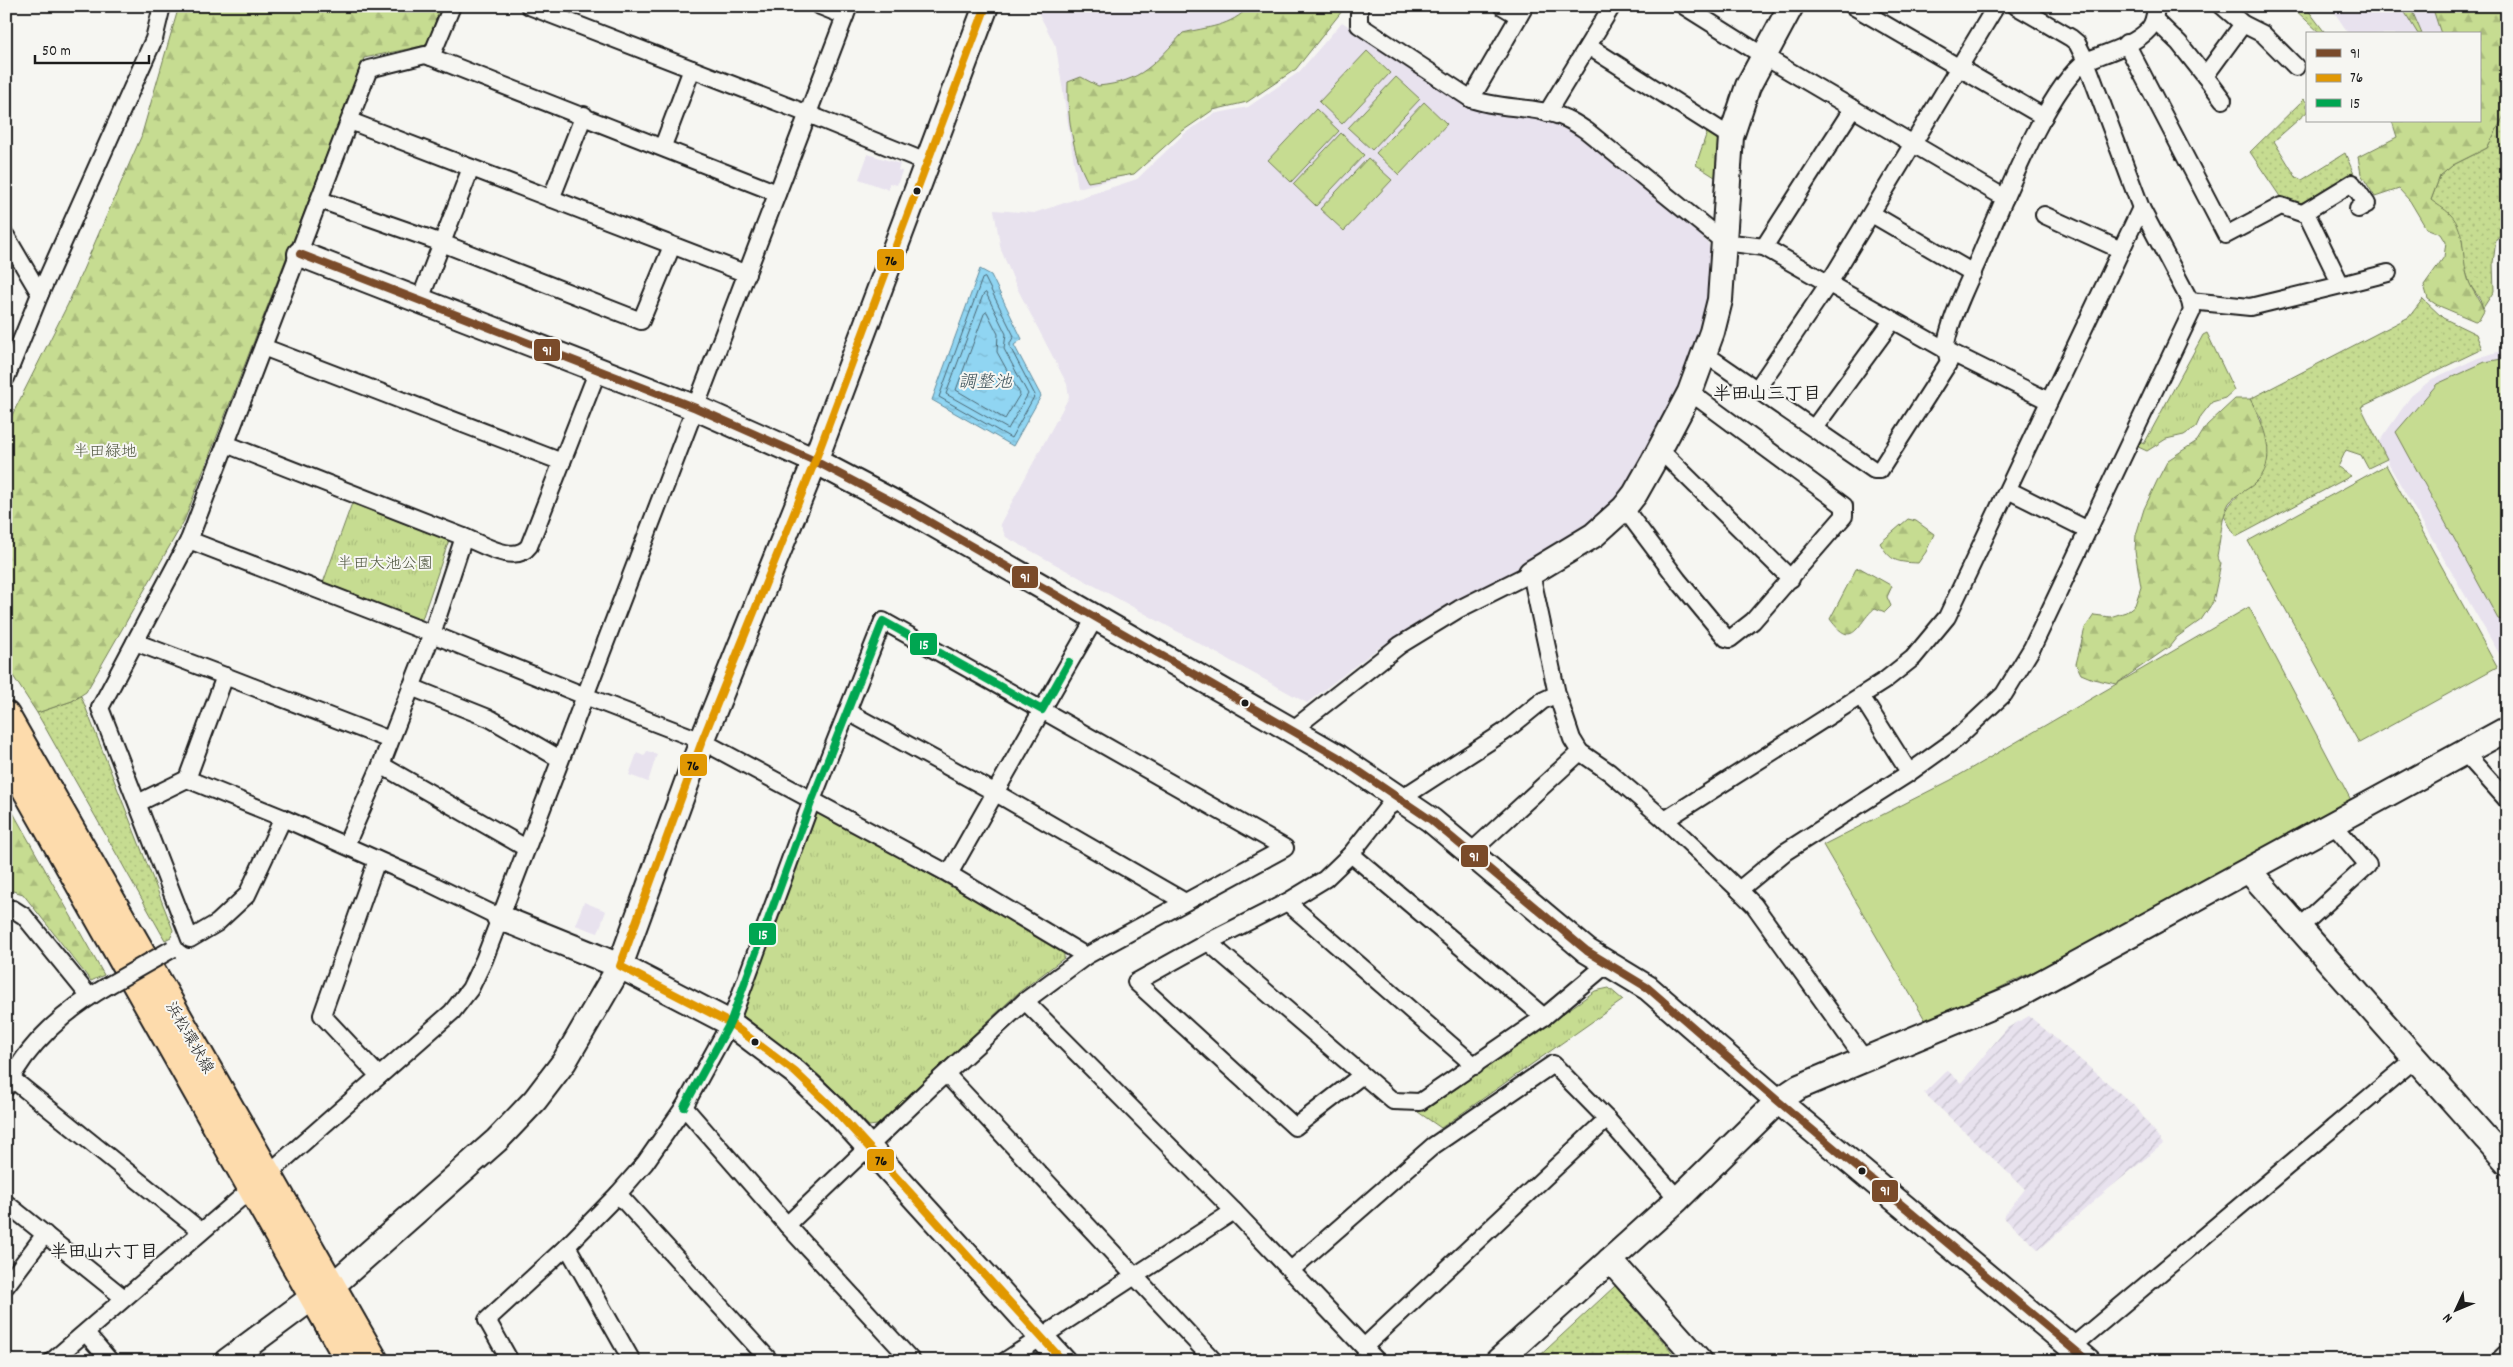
<svg xmlns="http://www.w3.org/2000/svg" width="2513" height="1367" font-family="Dekko,'Klee One',sans-serif">
  <style>
    .built { fill: #e8e2ee }
    .industrial { fill: url(#industrial-furrows) }
    .grass { fill: url(#grass-dots); stroke: #717c56 }
    .forest { fill: url(#forest-firs); stroke: #717c56 }
    .park { fill: url(#park-tufts); stroke: #717c56 }
    .pitch { fill: #c6dc91; stroke: #717c56 }
    .water { fill: url(#water-ripples); stroke: #628b9c }
    .lines { fill: none; stroke-linecap: round; stroke-linejoin: round }
    .shore { stroke: #4a6672; stroke-width: 1 }
    .street-casing { stroke: #1c1c1c; stroke-width: 20 }
    .secondary-casing { stroke: #1c1c1c; stroke-width: 28 }
    .primary-casing { stroke: #1c1c1c; stroke-width: 30 }
    .street { stroke: #f6f6f2; stroke-width: 16 }
    .secondary { stroke: #f6f6f2; stroke-width: 24 }
    .primary { stroke: #fddbac; stroke-width: 26 }
    .street-bridge-casing { stroke: #1c1c1c; stroke-width: 20; stroke-linecap: butt }
    .street-bridge { stroke: #f6f6f2; stroke-width: 16 }
    .bus-1-casing { stroke: #f6f6f2; stroke-width: 11 }
    .bus-2-casing { stroke: #f6f6f2; stroke-width: 11 }
    .bus-3-casing { stroke: #f6f6f2; stroke-width: 11 }
    .bus-1 { stroke: #7a4b2a; stroke-width: 8 }
    .bus-2 { stroke: #e19803; stroke-width: 8 }
    .bus-3 { stroke: #00a651; stroke-width: 8 }
    .bus-dot { fill: #1c1c1c; stroke: #f6f6f2; stroke-width: 2 }
    .labels { text-anchor: middle; stroke-width: 4; stroke-linejoin: round; paint-order: stroke }
    .park-label { font-size: 16px; fill: #4f563f; stroke: #f6f6f2 }
    .street-label { font-size: 16px; fill: #1c1c1c; stroke: #f6f6f2 }
    .water-label { font-size: 18px; font-style: italic; fill: #3f545c; stroke: #f6f6f2 }
    .neighbourhood-label { font-size: 18px; font-weight: bold; fill: #1c1c1c; stroke: #f6f6f2 }
    .line-badge { stroke: #f6f6f2; stroke-width: 2 }
    .badge-label { font-size: 14px; text-anchor: middle; font-weight: bold; fill: #fff }
    .pale-badge-label { font-size: 14px; text-anchor: middle; font-weight: bold; fill: #111 }
  </style>
  <defs>
    <pattern id="industrial-furrows" width="10" height="10" patternUnits="userSpaceOnUse" patternTransform="scale(1.25)"><rect width="10" height="10" fill="#e8e2ee"/><path d="M-1 1l2-2M0 10L10 0M9 11l2-2" fill="none" stroke="#c6c1cc"/></pattern>
    <pattern id="grass-dots" width="8" height="8" patternUnits="userSpaceOnUse" patternTransform="scale(1.25)"><rect width="8" height="8" fill="#c6dc91"/><path d="M2 2h.1M6 6h.1" fill="none" stroke="#aabc7c" stroke-width="1.8" stroke-linecap="round"/></pattern>
    <pattern id="forest-firs" width="22" height="20" patternUnits="userSpaceOnUse" patternTransform="scale(1.25)"><rect width="22" height="20" fill="#c6dc91"/><path d="M5 1l3.5 6h-7zM16 11l3.5 6h-7z" fill="#aabc7c"/></pattern>
    <pattern id="park-tufts" width="24" height="20" patternUnits="userSpaceOnUse" patternTransform="scale(1.25)"><rect width="24" height="20" fill="#c6dc91"/><path d="M3 7l-1-3M5 7V3M7 7l1-3M15 17l-1-3M17 17v-4M19 17l1-3" fill="none" stroke="#aabc7c"/></pattern>
    <pattern id="water-ripples" width="26" height="14" patternUnits="userSpaceOnUse" patternTransform="scale(1.25)"><rect width="26" height="14" fill="#90d5f2"/><path d="M2 4q2-2 4 0t4 0M15 11q2-2 4 0t4 0" fill="none" stroke="#7cb6cf"/></pattern>
  </defs>
  <rect width="100%" height="100%" fill="#f6f6f2"/>
  <filter id="ink" filterUnits="userSpaceOnUse"><feTurbulence type="fractalNoise" baseFrequency=".02" numOctaves="2"/><feDisplacementMap in="SourceGraphic" scale="10" xChannelSelector="R" yChannelSelector="G"/><feConvolveMatrix kernelMatrix="1 2 1 2 8 2 1 2 1" color-interpolation-filters="sRGB"/></filter>
  <g filter="url(#ink)">
    <g class="built">
      <polygon points="1035,6 1346,6 1296,69 1247,102 1213,110 1181,132 1134,174 1078,188 1056,47"/>
      <polygon points="2330,6 2432,6 2441,34 2349,34"/>
      <polygon points="1342,22 1470,107 1566,126 1688,223 1708,243 1715,262 1707,325 1650,454 1615,503 1583,537 1454,602 1377,649 1307,703 1006,537 1000,524 1069,397 1067,384 1017,288 1001,250 994,210 1034,213 1137,179 1184,134 1213,114 1248,107 1299,72"/>
      <polygon points="868,154 900,164 898,170 902,171 897,185 889,183 889,190 859,179"/>
      <polygon points="2507,349 2507,667 2389,465 2379,442 2411,396 2432,379 2478,358"/>
      <polygon points="647,751 657,754 648,782 629,775 637,753 644,756"/>
      <polygon points="584,902 606,911 598,933 575,925"/>
    </g>
    <polygon class="industrial" points="2029,1016 2136,1107 2163,1144 2100,1196 2039,1250 2003,1217 2025,1189 1924,1093 1947,1070 1961,1083 2007,1028"/>
    <g class="grass">
      <polygon points="2291,6 2305,6 2326,34 2321,34"/>
      <polygon points="2304,99 2307,103 2307,112 2274,141 2296,177 2302,180 2345,153 2354,174 2305,204 2281,198 2250,152"/>
      <polygon points="2507,110 2507,232 2496,240 2493,263 2494,291 2483,308 2480,299 2470,285 2464,265 2462,239 2431,200 2440,176 2453,165 2487,148"/>
      <path d="M2423,299L2443,318L2476,334L2482,349L2361,407L2387,459L2368,468L2361,455L2346,450L2338,467L2351,476L2236,537L2224,516C2230,500 2240,493 2254,484L2262,420L2250,399L2409,317Z"/>
      <polygon points="81,696 173,930 171,937 165,940 37,713 72,701"/>
      <polygon points="1615,1286 1680,1361 1534,1361"/>
    </g>
    <g class="forest">
      <polygon points="179,6 441,6 427,45 364,58 184,521 86,692 72,701 37,713 6,665 6,427 68,304 141,137"/>
      <path d="M1249,6H1346L1296,69L1247,102L1213,110L1181,132L1134,174L1088,182C1072,154 1067,113 1068,82L1081,77L1098,86C1142,82 1155,63 1183,33C1206,27 1232,27 1249,6Z"/>
      <polygon points="2401,6 2410,6 2422,34 2418,34"/>
      <path d="M2432,6H2507V110L2487,148L2453,165L2440,176L2431,200C2437,205 2444,208 2450,214C2468,232 2460,262 2470,284C2474,294 2481,301 2484,311L2479,320L2475,321L2437,305L2428,299L2424,285L2444,257L2446,242L2441,234L2426,228L2410,201L2399,189L2375,197L2361,174L2358,157L2397,137L2392,121H2479V34H2441Z"/>
      <path d="M2235,399H2250C2264,424 2280,463 2254,484C2246,491 2236,494 2229,503C2222,514 2220,542 2217,556L2221,564L2213,602L2201,620L2177,637L2169,647L2116,684L2093,679L2081,674L2076,664L2085,628L2094,615L2110,617L2126,612L2135,605L2141,587L2135,551L2136,535L2144,509L2157,481L2168,460L2197,441L2207,425Z"/>
      <path d="M1908,519L1916,521L1934,534L1926,552L1918,563C1897,562 1891,562 1880,543Z"/>
      <path d="M1860,568L1892,586L1887,597L1891,606L1885,612L1875,608C1857,622 1854,652 1830,619L1856,569Z"/>
      <polygon points="6,800 104,975 91,981 23,894 13,891 6,893"/>
    </g>
    <g class="park">
      <polygon points="1708,129 1717,134 1720,146 1718,179 1696,165"/>
      <polygon points="2207,333 2234,390 2225,398 2212,402 2201,416 2196,427 2184,435 2166,439 2147,451 2136,446 2138,441 2144,444 2203,335"/>
      <polygon points="352,503 449,540 421,622 323,583"/>
      <polygon points="820,812 1064,951 1064,958 1018,993 877,1125 869,1126 820,1076 744,1017 740,1006 816,814"/>
      <polygon points="1609,988 1623,1000 1441,1128 1418,1112 1430,1107 1595,991"/>
    </g>
    <g class="pitch">
      <polygon points="1367,51 1390,73 1342,124 1319,102"/>
      <polygon points="1396,77 1420,99 1372,150 1348,128"/>
      <polygon points="1424,102 1447,124 1399,175 1376,153"/>
      <polygon points="1316,109 1339,131 1291,182 1268,160"/>
      <polygon points="1341,133 1364,155 1316,206 1293,184"/>
      <polygon points="1368,158 1392,180 1344,231 1320,209"/>
      <polygon points="2507,358 2507,621 2498,619 2396,432 2437,384 2485,362"/>
      <polygon points="2386,465 2497,667 2359,743 2248,541"/>
      <polygon points="2249,607 2352,802 2148,916 1927,1023 1823,845 1951,780"/>
    </g>
    <polygon class="water" points="980,269 991,275 1022,339 1014,345 1041,396 1013,446 932,400"/>
    <g class="lines">
      <g class="shore">
        <polygon points="985,278 1014,336 1010,343 1010,347 1035,395 1011,438 939,397 982,279"/>
        <polygon points="986,293 1006,334 1004,349 1028,394 1008,429 946,394 983,295"/>
        <polygon points="987,312 998,334 997,352 1020,394 1005,419 956,390 984,314"/>
      </g>
      <g class="street-casing">
        <g id="street">
          <polyline points="452,6 431,57 425,55 369,69 189,540 100,708 190,939 217,923 247,895 283,818 423,880 499,917"/>
          <polyline points="529,6 808,114 926,162"/>
          <polyline points="820,6 845,16"/>
          <polyline points="849,6 585,696 702,741 949,874 1086,956"/>
          <path d="M1359,6V25L1471,99C1501,110 1537,105 1567,119C1574,122 1581,127 1587,131L1724,242L1764,247L1946,350L2049,401"/>
          <polyline points="1502,6 1519,16"/>
          <polyline points="1684,6 1762,55 2005,198"/>
          <polyline points="1853,6 2044,117"/>
          <polyline points="2222,6 2243,24 2263,34 2296,67"/>
          <polyline points="2155,20 2179,43 2205,76 2243,24"/>
          <polyline points="2126,43 2226,235 2281,206 2307,215 2341,285 2250,307 2190,301"/>
          <polyline points="1588,46 1731,137"/>
          <polyline points="431,57 777,193"/>
          <polyline points="2205,76 2223,100"/>
          <polyline points="1471,99 1525,6"/>
          <polyline points="1547,113 1612,6"/>
          <polyline points="350,121 747,274"/>
          <polyline points="663,146 692,69"/>
          <polyline points="551,199 584,115"/>
          <polyline points="320,200 442,243 641,321 672,246"/>
          <polyline points="2303,213 2352,183 2367,204 2358,209"/>
          <polyline points="1872,214 1973,273"/>
          <polyline points="2044,215 2121,250"/>
          <polyline points="6,236 40,294"/>
          <polyline points="1764,247 1853,108"/>
          <polyline points="2341,285 2388,273"/>
          <polyline points="419,302 471,168"/>
          <polyline points="263,347 562,462"/>
          <path d="M1705,354L1874,470H1880L1949,362C1947,355 1945,347 1947,339C1954,309 1970,280 1982,251C2003,204 2047,88 2086,61L2077,43L2071,38L2016,6"/>
          <polyline points="6,378 40,294 154,39 162,6"/>
          <polyline points="1757,389 1829,283 1996,6"/>
          <polyline points="1814,428 1893,320"/>
          <polyline points="226,444 464,537 432,634 381,765 346,845"/>
          <polyline points="1660,450 1791,579"/>
          <polyline points="2008,490 2088,530"/>
          <polyline points="1624,508 1678,580 1726,638 1730,639 1753,621 1844,516 1844,506 1840,503 1690,392"/>
          <path d="M464,537C482,544 515,565 529,546L598,370"/>
          <polyline points="189,540 432,634 585,696 484,960 470,989 452,1012 269,1173"/>
          <polyline points="135,642 225,676 187,779"/>
          <polyline points="225,676 390,740"/>
          <polyline points="411,687 491,719 560,759"/>
          <polyline points="1557,694 1542,701 1504,732 1388,807 1351,854 1325,879 1287,902 1208,942 1393,1101 1420,1102 1544,1017 1607,964"/>
          <polyline points="1861,696 1909,772"/>
          <polyline points="848,712 996,793 1185,902"/>
          <polyline points="1292,730 1400,645 1459,609 1531,573 1557,694 1572,739 1580,752 1609,772 1665,820"/>
          <polyline points="2464,752 2507,800"/>
          <polyline points="381,765 526,848"/>
          <polyline points="138,803 187,779 283,818"/>
          <polyline points="1470,853 1580,752"/>
          <polyline points="1351,854 1544,1017"/>
          <polyline points="377,860 322,1015 379,1076"/>
          <polyline points="1739,890 1665,820 1884,681 1913,658 1947,617 2141,208"/>
          <polyline points="1287,902 1475,1066"/>
          <polyline points="6,909 13,909 24,916 89,996"/>
          <polyline points="2300,927 2368,865 2333,824"/>
          <polyline points="1208,942 1136,982 1295,1127 1361,1076"/>
          <polyline points="1025,1001 1234,1211 1377,1361"/>
          <path d="M1865,1060L1754,905L1739,890L1785,852L1906,775L1955,740L2004,694L2032,648L2192,311L2190,301L2141,208L2086,61C2105,53 2135,45 2149,29C2155,22 2155,14 2156,6"/>
          <polyline points="946,1074 1214,1361"/>
          <polyline points="11,1078 201,1231"/>
          <path d="M6,1088C27,1044 67,1009 109,985"/>
          <polyline points="684,1107 730,1023 812,800 883,621 1042,710 1095,618"/>
          <polyline points="618,1194 567,1246 632,1361"/>
          <polyline points="6,1203 124,1298"/>
          <polyline points="787,1225 932,1086 1025,1001 1086,956 1285,848 1042,710 949,874"/>
          <polyline points="1291,1270 1433,1146 1553,1064 1607,1119 1678,1199"/>
          <polyline points="6,1286 45,1234"/>
          <polyline points="86,1333 110,1361"/>
          <polyline points="1364,1347 1607,1119"/>
          <polyline points="2072,1347 2415,1059"/>
          <polyline points="52,1361 251,1189"/>
          <polyline points="510,1361 487,1320 567,1246"/>
          <polyline points="770,1361 618,1194 645,1163 684,1107 787,1225 912,1361"/>
          <polyline points="1005,1361 1234,1211"/>
        </g>
      </g>
      <g class="secondary-casing">
        <g id="secondary">
          <polyline points="986,6 815,461 702,741 620,966 730,1023 795,1072 835,1110 1063,1361"/>
          <polyline points="300,254 696,408 815,461 914,513 1338,757 1431,820 1587,951 1648,988 1778,1101 2088,1361"/>
          <polyline points="1531,573 1594,535 1624,508 1635,494 1652,464 1690,392 1712,332 1720,300 1731,137 1748,86 1791,6"/>
          <polyline points="2249,871 2507,1162"/>
          <polyline points="1610,1260 1700,1361"/>
          <polyline points="227,1361 313,1297 332,1286 497,1140 535,1100 564,1062 620,966 499,917"/>
          <polyline points="1498,1361 1678,1199 1778,1101 1799,1087 2019,995 2507,729"/>
          <polyline points="2504,1361 2507,1358"/>
        </g>
      </g>
      <g class="primary-casing">
        <g id="primary">
          <polyline points="6,715 375,1361"/>
          <polyline points="6,755 349,1361"/>
        </g>
      </g>
      <use href="#street" class="street"/>
      <use href="#secondary" class="secondary"/>
      <use href="#primary" class="primary"/>
      <g class="street-bridge-casing">
        <polyline id="street-bridge" points="109,985 172,949"/>
      </g>
      <use href="#street-bridge" class="street-bridge"/>
      <g class="bus-1-casing">
        <polyline id="bus-1" points="300,254 696,408 815,461 914,513 1338,757 1431,820 1587,951 1648,988 1778,1101 2088,1361"/>
      </g>
      <g class="bus-2-casing">
        <polyline id="bus-2" points="986,6 815,461 702,741 620,966 730,1023 795,1072 835,1110 1063,1361"/>
      </g>
      <g class="bus-3-casing">
        <polyline id="bus-3" points="684,1107 730,1023 812,800 883,621 1042,710 1069,662"/>
      </g>
      <use href="#bus-1" class="bus-1"/>
      <use href="#bus-2" class="bus-2"/>
      <use href="#bus-3" class="bus-3"/>
    </g>
  </g>
  <g class="bus-dot">
    <circle cx="917" cy="191" r="4.5"/>
    <circle cx="1245" cy="703" r="4.5"/>
    <circle cx="755" cy="1042" r="4.5"/>
    <circle cx="1862" cy="1171" r="4.5"/>
  </g>
  <g class="labels">
    <g class="park-label">
      <text x="105" y="456">半田緑地</text>
      <text x="385" y="568">半田大池公園</text>
    </g>
    <g class="street-label">
      <text transform="translate(191 1037) rotate(60)" y="6">浜松環状線</text>
    </g>
    <g class="water-label">
      <text x="985" y="387">調整池</text>
    </g>
    <g class="neighbourhood-label">
      <text x="1767" y="399">半田山三丁目</text>
      <text x="104" y="1257">半田山六丁目</text>
    </g>
  </g>
  <g class="line-badge">
    <rect x="876" y="248" width="29" height="24" rx="5" fill="#e19803"/>
    <rect x="533" y="338" width="28" height="24" rx="5" fill="#7a4b2a"/>
    <rect x="1011" y="565" width="28" height="24" rx="5" fill="#7a4b2a"/>
    <rect x="909" y="632" width="29" height="24" rx="5" fill="#00a651"/>
    <rect x="679" y="753" width="29" height="24" rx="5" fill="#e19803"/>
    <rect x="1460" y="844" width="29" height="24" rx="5" fill="#7a4b2a"/>
    <rect x="748" y="922" width="29" height="24" rx="5" fill="#00a651"/>
    <rect x="866" y="1148" width="29" height="24" rx="5" fill="#e19803"/>
    <rect x="1871" y="1179" width="28" height="24" rx="5" fill="#7a4b2a"/>
  </g>
  <g class="badge-label">
    <text x="547" y="355">91</text>
    <text x="1025" y="582">91</text>
    <text x="924" y="649">15</text>
    <text x="1474" y="861">91</text>
    <text x="763" y="939">15</text>
    <text x="1885" y="1195">91</text>
  </g>
  <g class="pale-badge-label">
    <text x="891" y="265">76</text>
    <text x="693" y="770">76</text>
    <text x="881" y="1165">76</text>
  </g>
  <rect width="2513" height="1367" fill="none" stroke="#f6f6f2" stroke-width="25"/>
  <rect x="12" y="12" width="2488" height="1342" fill="none" stroke="#1c1c1c" stroke-width="2" filter="url(#ink)"/>
  <rect x="2306" y="32" width="175" height="90" fill="#f6f6f2" stroke="#9f9f9c"/>
  <rect x="2316" y="49" width="25" height="8" fill="#7a4b2a" stroke="#9f9f9c"/>
  <text x="2350" y="58" font-size="15" fill="#1c1c1c">91</text>
  <rect x="2316" y="74" width="25" height="8" fill="#e19803" stroke="#9f9f9c"/>
  <text x="2350" y="82" font-size="15" fill="#1c1c1c">76</text>
  <rect x="2316" y="99" width="25" height="8" fill="#00a651" stroke="#9f9f9c"/>
  <text x="2350" y="108" font-size="15" fill="#1c1c1c">15</text>
  <g transform="translate(2456 1310) rotate(226)" stroke="#f6f6f2" stroke-width="4" paint-order="stroke">
  <path d="M0-4L9 19L0 12L-9 19Z" fill="#1c1c1c"/>
  <text y="-8" font-size="14" font-weight="bold" text-anchor="middle" fill="#1c1c1c">N</text>
  </g>
  <path d="M35 55v8h114v-8" fill="none" stroke="#1c1c1c" stroke-width="2.5"/>
  <text x="42" y="55" font-size="15" fill="#1c1c1c" stroke="#f6f6f2" stroke-width="4" paint-order="stroke">50 m</text>
</svg>
